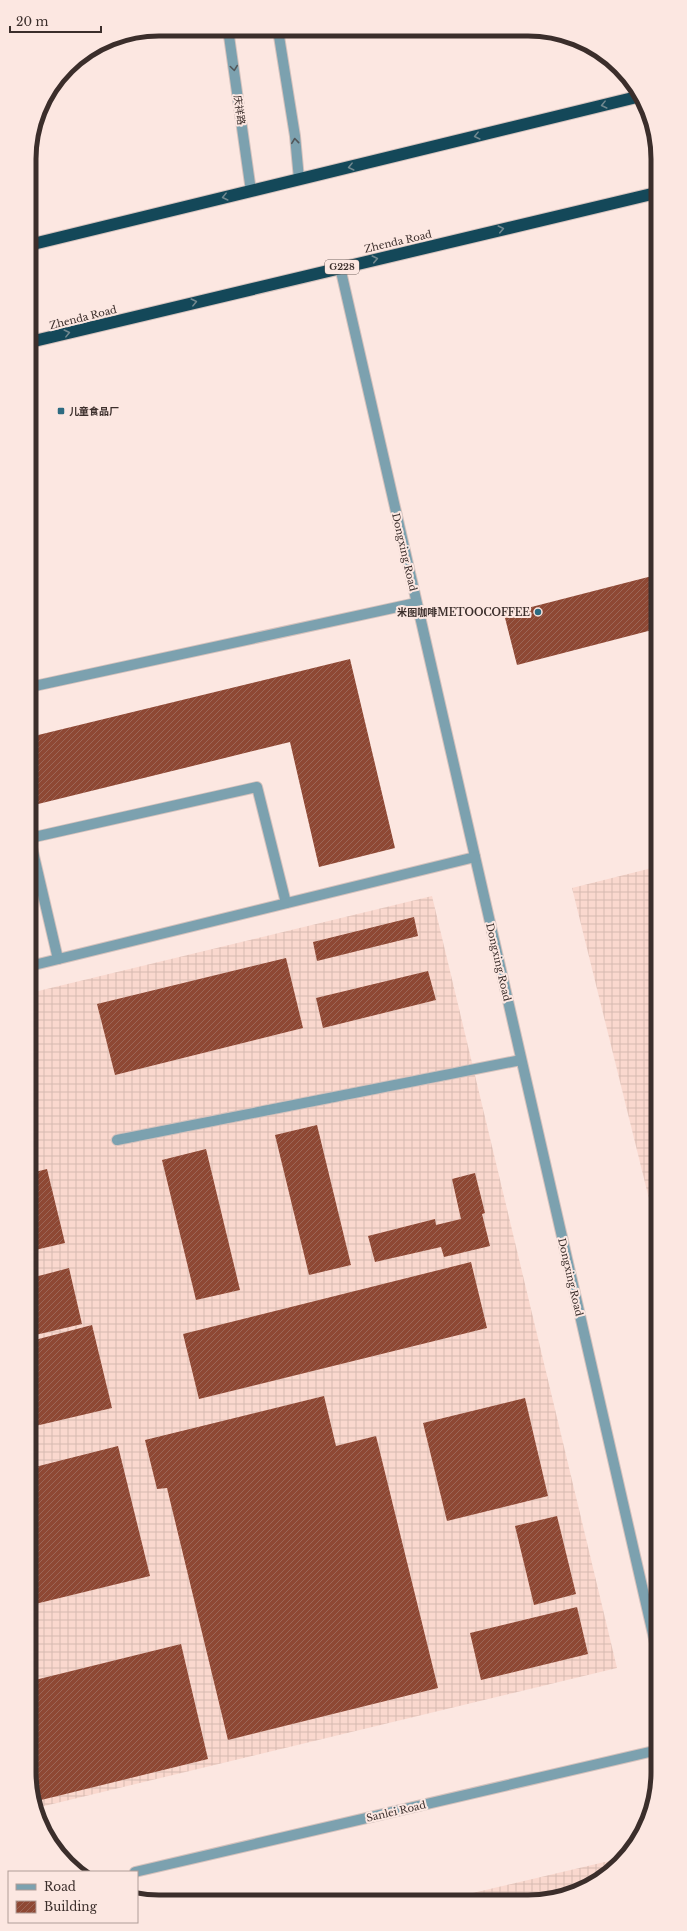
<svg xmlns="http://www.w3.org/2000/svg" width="687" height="1931" font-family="'Libre Baskerville','Noto Sans SC',serif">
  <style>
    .industrial { fill: url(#industrial-grid) }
    .building { fill: url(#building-hatch) }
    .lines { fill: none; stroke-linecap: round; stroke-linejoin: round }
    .minor-casing { stroke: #d5c2bd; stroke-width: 12 }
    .highway-casing { stroke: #d5c2bd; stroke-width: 14 }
    .minor { stroke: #7ca1af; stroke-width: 10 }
    .highway { stroke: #144859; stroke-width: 12 }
    .oneway { stroke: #525659 }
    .oneway2 { stroke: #71888f }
    .poi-dot { fill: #2d6b81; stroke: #fce7e1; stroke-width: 1.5 }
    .labels { text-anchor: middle; stroke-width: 4; stroke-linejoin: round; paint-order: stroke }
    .shield { fill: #fce7e1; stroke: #756662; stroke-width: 1 }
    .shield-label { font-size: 9px; font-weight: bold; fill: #3b2e2b }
    .street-label { font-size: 10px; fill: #3b2e2b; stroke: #fce7e1 }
    .poi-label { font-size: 10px; font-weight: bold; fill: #3b2e2b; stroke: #fce7e1; text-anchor: start }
    .rim { fill: none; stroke: #3b2e2b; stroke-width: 5 }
  </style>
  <defs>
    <pattern id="industrial-grid" width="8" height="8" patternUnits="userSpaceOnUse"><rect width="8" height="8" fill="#fad8ce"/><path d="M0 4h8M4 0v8" fill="none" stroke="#d7bab1"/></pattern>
    <pattern id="building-hatch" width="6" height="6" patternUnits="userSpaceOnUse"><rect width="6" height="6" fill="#8e4834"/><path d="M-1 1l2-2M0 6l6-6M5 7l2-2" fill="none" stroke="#9c6657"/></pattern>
  </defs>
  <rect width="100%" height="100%" fill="#fce7e1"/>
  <g class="industrial">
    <polygon points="656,867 657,1231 572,888"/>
    <polygon points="432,896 617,1668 36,1808 32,1798 30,993"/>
    <polygon points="626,1857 593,1884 554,1899 447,1899"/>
  </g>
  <g class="building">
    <polygon points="656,575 656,629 517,665 504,614"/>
    <polygon points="350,659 395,848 319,867 290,742 30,806 30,737"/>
    <polygon points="414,917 418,936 317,961 313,942"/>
    <polygon points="286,958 303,1028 115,1075 97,1004"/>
    <polygon points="428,971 436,1000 323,1028 316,998"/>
    <polygon points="31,1075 38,1105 31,1107"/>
    <polygon points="317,1125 351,1265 309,1275 275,1135"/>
    <polygon points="206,1149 240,1290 196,1300 162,1160"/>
    <polygon points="47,1169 65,1243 31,1251 31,1173"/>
    <polygon points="475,1173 485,1213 482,1214 490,1246 444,1257 441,1247 375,1262 368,1236 435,1219 436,1225 461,1219 452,1179"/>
    <polygon points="471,1262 487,1328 199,1399 183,1334"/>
    <polygon points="69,1268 82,1324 31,1336 31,1278"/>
    <polygon points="92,1325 112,1408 31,1427 31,1341"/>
    <polygon points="324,1396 336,1446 376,1436 438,1688 228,1740 167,1488 157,1489 145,1440"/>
    <polygon points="525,1398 548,1496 447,1521 423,1423"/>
    <polygon points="118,1446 150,1576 31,1605 31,1468"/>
    <polygon points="557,1516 576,1594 534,1605 515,1526"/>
    <polygon points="577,1607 588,1654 481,1680 470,1633"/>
    <polygon points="181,1644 208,1759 33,1802 32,1798 31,1681"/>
  </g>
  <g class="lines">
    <g class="minor-casing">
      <g id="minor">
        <polyline points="228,29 251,191"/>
        <polyline points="278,30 295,136 299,179"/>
        <polyline points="340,267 658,1656"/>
        <polyline points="30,687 416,603"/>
        <polyline points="30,838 257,787 286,903"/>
        <polyline points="30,839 58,959"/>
        <polyline points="30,966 475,857"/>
        <polyline points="117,1140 521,1060"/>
        <polyline points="135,1872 658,1750"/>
      </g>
    </g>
    <g class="highway-casing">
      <g id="highway">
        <polyline points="29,245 641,96"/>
        <polyline points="30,342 656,193"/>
      </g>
    </g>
    <use href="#minor" class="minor"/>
    <use href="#highway" class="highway"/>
  </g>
  <defs><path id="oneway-chevron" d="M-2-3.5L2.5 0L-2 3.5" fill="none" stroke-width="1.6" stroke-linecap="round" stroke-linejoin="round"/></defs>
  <g class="oneway">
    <use href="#oneway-chevron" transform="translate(234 68) rotate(82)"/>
    <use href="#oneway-chevron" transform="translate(295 141) rotate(-96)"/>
  </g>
  <g class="oneway2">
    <use href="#oneway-chevron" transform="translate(604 105) rotate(166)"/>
    <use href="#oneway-chevron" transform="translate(477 136) rotate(166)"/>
    <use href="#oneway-chevron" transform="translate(351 167) rotate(166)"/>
    <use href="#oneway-chevron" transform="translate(225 197) rotate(166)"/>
    <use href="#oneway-chevron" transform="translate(501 229) rotate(-13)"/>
    <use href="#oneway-chevron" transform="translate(375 259) rotate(-13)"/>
    <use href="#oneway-chevron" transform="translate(194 302) rotate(-14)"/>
    <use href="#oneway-chevron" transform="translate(67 333) rotate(-14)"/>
  </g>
  <g class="poi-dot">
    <rect x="57" y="407" width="8" height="8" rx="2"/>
    <circle cx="538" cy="612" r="4"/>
  </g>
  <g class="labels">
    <rect class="shield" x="325" y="260" width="34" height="14" rx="3"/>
    <g class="shield-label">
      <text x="342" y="270">G228</text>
    </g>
    <g class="street-label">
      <text transform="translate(240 110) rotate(82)" y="4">庆祥路</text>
      <text transform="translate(398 241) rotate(-13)" y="4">Zhenda Road</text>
      <text transform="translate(83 317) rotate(-14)" y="4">Zhenda Road</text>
      <text transform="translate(405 552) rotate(77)" y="4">Dongxing Road</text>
      <text transform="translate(499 962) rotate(77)" y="4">Dongxing Road</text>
      <text transform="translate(571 1277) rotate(77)" y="4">Dongxing Road</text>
      <text transform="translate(396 1811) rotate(-13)" y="4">Sanlei Road</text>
    </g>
    <g class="poi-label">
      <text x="69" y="415">儿童食品厂</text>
      <text x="530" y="616" text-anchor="end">米图咖啡METOOCOFFEE</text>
    </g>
  </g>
  <path d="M0 0H687V1931H0ZM159 36H528A123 123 0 0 1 651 159V1772A123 123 0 0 1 528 1895H159A123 123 0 0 1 36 1772V159A123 123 0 0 1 159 36Z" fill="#fce7e1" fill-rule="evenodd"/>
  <path class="rim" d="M159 36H528A123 123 0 0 1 651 159V1772A123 123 0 0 1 528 1895H159A123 123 0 0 1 36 1772V159A123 123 0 0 1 159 36Z"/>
  <rect x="8" y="1871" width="130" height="52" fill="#fce7e1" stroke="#af9d98"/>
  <rect x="16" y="1884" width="20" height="6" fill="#7ca1af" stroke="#af9d98"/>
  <text x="44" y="1891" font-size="12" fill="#3b2e2b">Road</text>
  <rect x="16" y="1901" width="20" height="12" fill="url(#building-hatch)" stroke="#af9d98"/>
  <text x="44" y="1911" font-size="12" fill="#3b2e2b">Building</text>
  <path d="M10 26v6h91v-6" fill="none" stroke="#3b2e2b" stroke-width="2"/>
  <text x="16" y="26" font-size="12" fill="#3b2e2b" stroke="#fce7e1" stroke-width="3" paint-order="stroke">20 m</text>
</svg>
